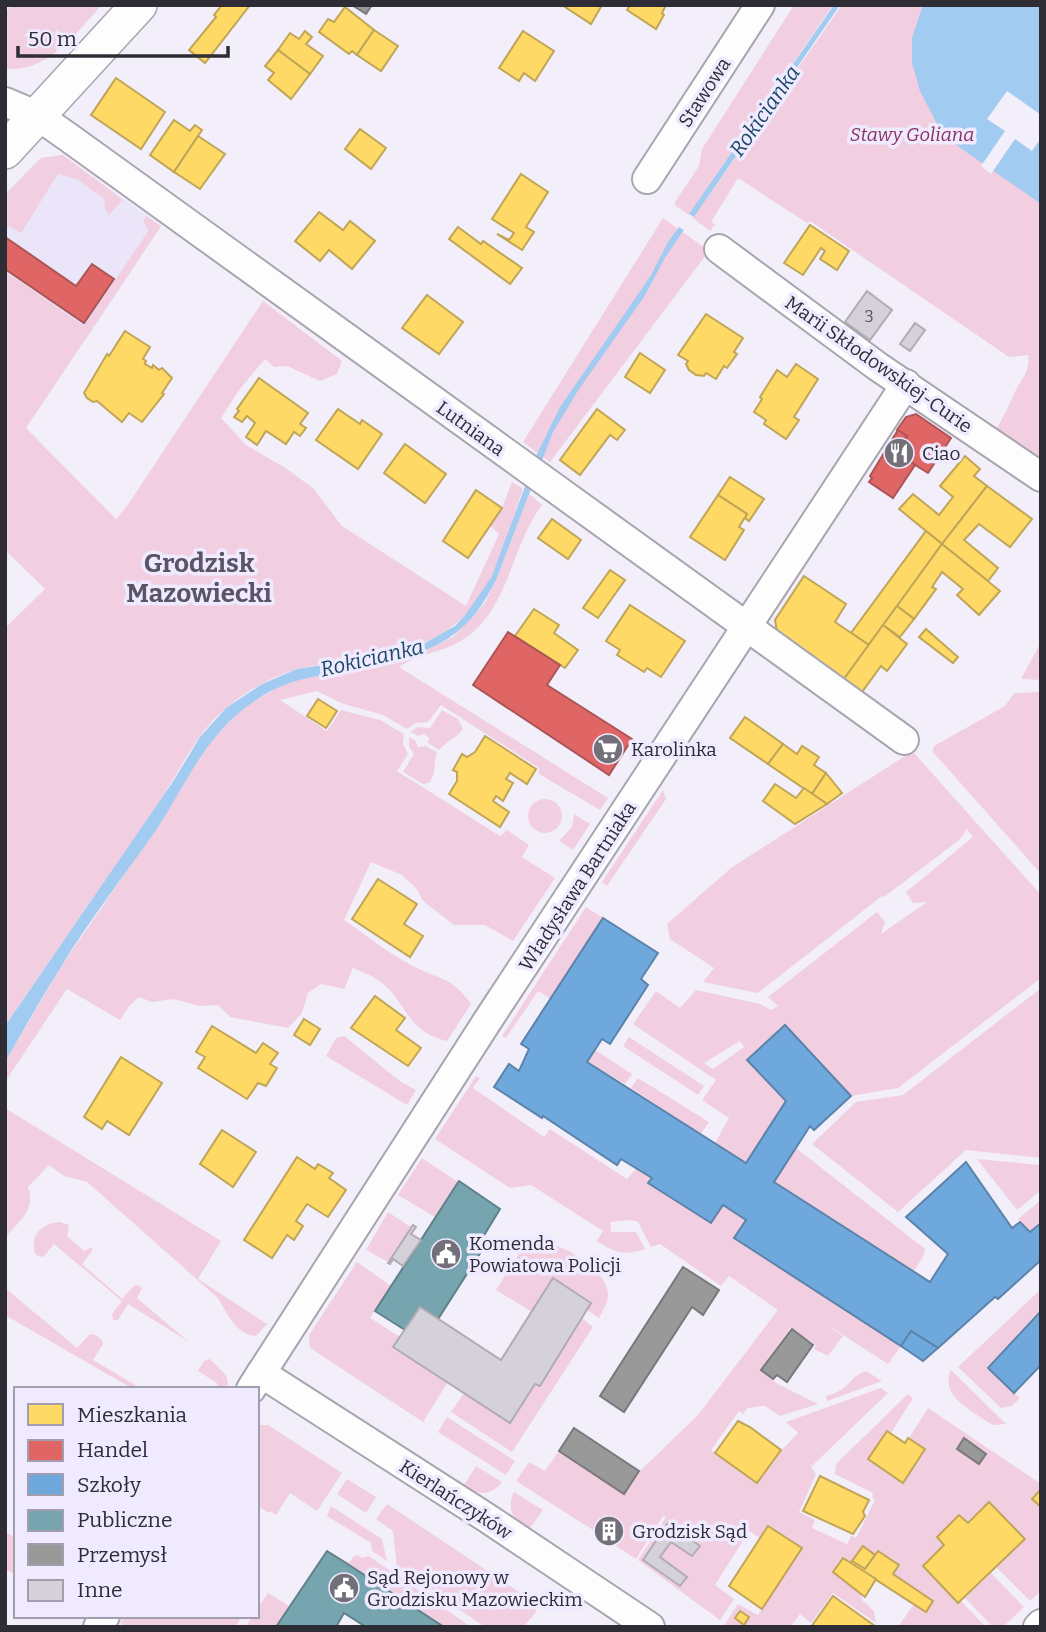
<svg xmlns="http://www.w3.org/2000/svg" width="1046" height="1632" font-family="Bitter,serif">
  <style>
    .built { fill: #eae5f9 }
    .green { fill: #f1cfe1; fill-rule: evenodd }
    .water { fill: #a1cbf0 }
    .pier { fill: #f2effa }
    .homes { fill: #ffd966; stroke: #c0a557; stroke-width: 2 }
    .shops { fill: #e06666; stroke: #ab5557; stroke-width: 2 }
    .schools { fill: #6fa8dc; stroke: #5c83aa; stroke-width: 2 }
    .public { fill: #76a5af; stroke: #60818a; stroke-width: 2 }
    .industry { fill: #999; stroke: #79787b; stroke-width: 2 }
    .building { fill: #d5d1d9; stroke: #b1acb4; stroke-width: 2 }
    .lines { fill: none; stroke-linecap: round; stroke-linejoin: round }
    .minor-casing { stroke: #a8a5ae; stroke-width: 32 }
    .tertiary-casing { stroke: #a8a5ae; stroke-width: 38 }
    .minor { stroke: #fdfdfe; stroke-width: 28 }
    .tertiary { stroke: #fdfdfe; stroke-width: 35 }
    .labels { text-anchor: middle; stroke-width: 7; stroke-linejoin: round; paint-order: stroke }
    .number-label { font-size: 16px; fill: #58555d }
    .street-label { font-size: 19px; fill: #2e2c34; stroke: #efeaff }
    .park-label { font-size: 19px; font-style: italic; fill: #87325b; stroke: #efeaff }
    .poi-label { font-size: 19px; fill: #2e2c34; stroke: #efeaff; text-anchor: start }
    .water-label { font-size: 21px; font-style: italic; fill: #194868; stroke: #efeaff }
    .district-label { font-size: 26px; font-weight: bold; fill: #595466; stroke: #efeaff }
  </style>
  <rect width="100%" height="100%" fill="#f2effa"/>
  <polygon class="built" points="63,155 161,226 86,340 5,282 5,194 40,158"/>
  <g class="green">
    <path d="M12,5H102C75,34 49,72 5,69V12Z"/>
    <polygon points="794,5 833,5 689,215 675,205 675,202 699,166 702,149"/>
    <path d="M842,5H1041V466L995,431C1002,419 1008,408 1013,396C1019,381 1031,373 1028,355L1009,357L810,221L807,223L738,178L711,222L715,224L710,231L693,218Z"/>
    <polygon points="63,155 123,200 109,215 104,206 105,199 76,179 58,174 21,233 9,226 5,230 5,195 41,158"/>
    <path d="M146,216L161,226L26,428L116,519L127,506L263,301L342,361L337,374L320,381L287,366L274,367L265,359L239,390L221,418L246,445L284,467L313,488L342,526L466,606L499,534L490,526L502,508L512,482L523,489C510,525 501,566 480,597C444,649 389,655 331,664C319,666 306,666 294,670C269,678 245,692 225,709C194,735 178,775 155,808C106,881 54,953 5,1026V628L45,589L5,550V271L84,326L149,230L143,222Z"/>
    <polygon points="663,218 709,251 550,462 523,442"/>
    <path d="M529,494L542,505C510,547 509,614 459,642C440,653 417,654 399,667L608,798L600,810L539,774V768L441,705L428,722L416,723L407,729L383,715L341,703L317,691L280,700L327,731L341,710L380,720L404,734L403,744L408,754L397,771L500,836L507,830L529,845L522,857L555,878L513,941L485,925H454L423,901L416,888L402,875L371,862L344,920C366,935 389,954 413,966C439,980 452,976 471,1004L447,1041C404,1031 408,1001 378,980C371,975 361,972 353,968L344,989L321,984L308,993L302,1013L288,1028L230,1017L218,1005L199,1006L174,999L152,1002L139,997L129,1006L120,1020L67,989L5,1082V1062L60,968L157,827L211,740L243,708L285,683L319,674L358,670L419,654L453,637L485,603L496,580Z"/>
    <polygon points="1041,642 1041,680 1021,679"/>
    <polygon points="1041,692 1041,874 933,752 934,746 1005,706 1014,693"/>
    <path d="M442,710L458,719L463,729C456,739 447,740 439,750L428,743L429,738L424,734L418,736L410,732L418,727L430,728Z"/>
    <path d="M409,737L415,740L418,747L425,746L437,752C433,764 437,773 429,783L423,784L403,772L414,754L409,747Z"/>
    <path d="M914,753L1041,895V978L898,1088L851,1096L784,1025L747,1059L786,1101L746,1162L715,1143L729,1118L702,1100L716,1080L633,1024L656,991L680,1008L696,990L760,1004L771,1010L778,1006L768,997L877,912L885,922L881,934L927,902L913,903L906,892L973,837L967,829L959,840L884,897L882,896L758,993L703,982L714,968L670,939L667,924L731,868L905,756ZM740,1041L744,1047L713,1069L704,1063Z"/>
    <polygon points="663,790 666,799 607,886 602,882"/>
    <circle cx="545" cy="816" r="17"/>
    <polygon points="574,814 590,824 573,850 559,841 572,827"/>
    <polygon points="586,907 603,918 551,999 538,991 506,1038 502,1036"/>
    <polygon points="1041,988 1041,1158 966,1150 898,1212 812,1144 856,1102 903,1095"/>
    <polygon points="344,1036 401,1082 416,1090 407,1105 326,1056 336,1038"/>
    <polygon points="629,1037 704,1086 698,1095 623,1046"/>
    <polygon points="595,1050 632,1074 625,1084 587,1062"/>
    <path d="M476,1076L480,1078L473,1088L544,1137L550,1129L627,1179L636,1169L651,1178L648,1184L711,1223L723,1205L745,1220L734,1238L901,1346L888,1364L823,1322L843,1336L828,1356L814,1349L816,1345L791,1327L760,1370L778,1384L818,1404L780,1416L765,1406L748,1408L743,1414L739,1411L711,1450L757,1484L781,1451L798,1433L786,1422L881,1388L888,1393L811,1467L816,1474L799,1512L815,1520L812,1528L847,1544L851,1536L856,1538L875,1500L872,1497L873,1493L835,1474L836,1464L908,1394L913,1398L891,1433L886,1430L868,1459L904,1483L926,1449L909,1438L928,1408L1041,1484V1591L1030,1601L996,1567L1026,1538L989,1502L967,1522L959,1515L937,1537L944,1545L923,1566L958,1603L961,1601L986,1627H898L914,1604L926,1612L933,1601L894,1574L899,1565L878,1551L874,1555L863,1546L850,1562L843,1558L834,1572L861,1594L862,1600L874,1611L876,1623L833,1593L811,1623L800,1614L790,1627H729L725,1624L738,1604L758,1615L801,1548L769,1526L760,1538L749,1531L715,1585L734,1599L720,1620L638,1560L666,1517L663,1516L636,1559L616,1546L624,1534L601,1518L593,1530L516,1481L529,1462L545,1471L559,1451L624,1494L640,1471L698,1415L778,1310L729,1276L721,1286L660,1244L651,1247L638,1222L629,1220L610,1222L611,1232H636L645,1249C625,1256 614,1253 597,1241L603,1231L531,1185L510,1188L435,1139Z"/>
    <polygon points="638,1078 709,1122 701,1134 631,1088"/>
    <path d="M5,1108L221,1241L198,1279L267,1324L256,1336C236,1335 227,1313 218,1298L87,1182L64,1176L49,1165L28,1187C36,1211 19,1221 5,1238Z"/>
    <polygon points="796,1148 925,1249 924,1255 914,1271 774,1182"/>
    <polygon points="422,1158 458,1182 435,1217 398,1195"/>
    <polygon points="977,1159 1041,1165 1041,1190 1017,1210"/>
    <polygon points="1041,1200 1041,1222 1030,1232 1018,1219"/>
    <polygon points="388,1212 411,1227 388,1262 366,1250"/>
    <path d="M60,1222L69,1225L67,1236L84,1251L92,1247V1251L82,1264L122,1299L134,1286L138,1285L142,1288L137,1298L189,1342L128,1304L118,1320H113L112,1314L122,1301L54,1244L43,1257L36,1255C28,1236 42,1223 60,1222Z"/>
    <path d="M537,1242C559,1240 606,1269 608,1293C609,1302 603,1310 599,1318L587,1310L591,1303L532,1312L496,1290L519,1254Z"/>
    <polygon points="357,1262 391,1286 370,1318 400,1337 394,1347 447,1383 423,1422 310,1348 309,1335"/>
    <polygon points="5,1288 77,1348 89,1335 94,1334 102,1340 103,1344 93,1360 142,1389 133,1389 5,1315"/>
    <polygon points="1040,1290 1041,1311 988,1368 1020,1398 1012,1406 1001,1408 958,1367"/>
    <polygon points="582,1318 593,1327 512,1452 451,1412 464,1393 510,1423 535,1384 540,1386"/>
    <polygon points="210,1359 226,1375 228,1384 225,1389 218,1389 217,1383 198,1371 204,1361"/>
    <path d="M951,1370L1006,1424L994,1425L989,1423C971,1410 939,1396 951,1370Z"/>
    <path d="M866,1371L882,1381L827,1401L826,1396C851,1390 848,1377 866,1371Z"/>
    <polygon points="447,1417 515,1461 506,1475 438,1432"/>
    <polygon points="257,1425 268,1425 342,1473 317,1511 290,1493 276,1515 270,1511 269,1513 257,1506"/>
    <path d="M476,1466L502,1482C492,1496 476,1495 463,1487Z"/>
    <polygon points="347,1479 376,1497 366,1513 337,1494"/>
    <path d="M514,1492L543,1510L528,1531C514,1521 506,1509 514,1492Z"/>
    <polygon points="387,1504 525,1596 537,1611 523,1627 485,1627 397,1567 393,1531 376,1519"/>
    <polygon points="331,1506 382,1539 387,1561 372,1551 371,1543 327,1516"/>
    <polygon points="5,1532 16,1538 16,1575 5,1569"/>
    <polygon points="358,1555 362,1558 369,1556 471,1627 445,1627 344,1561 350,1562 354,1556"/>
    <polygon points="991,1573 1024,1607 1003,1627 993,1627 965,1598"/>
    <polygon points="268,1593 289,1606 276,1627 246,1627 252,1616 257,1616 257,1609"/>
    <polygon points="125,1616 242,1616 235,1627 125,1627 120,1623"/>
  </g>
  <g class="water">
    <polygon points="834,5 840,5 694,217 689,214"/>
    <polygon points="923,5 1041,5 1041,204 959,147 937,124 920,91 912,63 912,38"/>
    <path d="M679,227L684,230L666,256L644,297L579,389L553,432L496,580C472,629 444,648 392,661C380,664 368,669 356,670C323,675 294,677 264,695C207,729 191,777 156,830C124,876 88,922 59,970C40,1000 23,1031 5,1062V1026L172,783L200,737L226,708L262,684L297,669L369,658L425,643L455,626L466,614L492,576L537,454L560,407L632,303L651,275L668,242Z"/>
  </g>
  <polygon class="pier" points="1007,91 1041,115 1041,138 1032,151 1015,139 991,174 981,166 1005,131 987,119"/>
  <g class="homes">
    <polygon points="222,5 250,5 205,63 189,50 216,17 214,15"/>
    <polygon points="562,5 602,5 591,24"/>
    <polygon points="630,5 666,5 662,13 664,15 656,29 627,10"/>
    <polygon points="345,7 374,30 357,55 352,51 349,54 319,32 328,19 334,22"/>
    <polygon points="374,30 398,46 381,71 357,55"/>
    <polygon points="305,31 312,37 306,44 323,56 310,74 278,50 290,33 299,39"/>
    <polygon points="523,31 554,51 535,81 524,73 519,81 499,68"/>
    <polygon points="278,50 310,74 291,99 268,80 274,73 265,66"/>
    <polygon points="116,78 165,112 141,149 91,115"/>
    <polygon points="174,120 190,131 195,125 202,130 174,172 150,155"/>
    <polygon points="360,129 386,148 371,169 345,149"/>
    <polygon points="198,136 225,154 200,189 174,172"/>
    <polygon points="521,174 548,192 526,227 534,232 522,250 497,234 509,240 514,233 492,219"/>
    <polygon points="319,212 343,230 350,221 375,241 352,269 329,250 320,261 295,241"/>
    <polygon points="810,225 849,251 837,270 820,259 825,251 821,248 803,275 784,263"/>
    <polygon points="458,227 481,244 483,241 522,268 510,284 449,239"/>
    <polygon points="427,295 463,322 439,354 402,328"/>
    <polygon points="706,314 743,338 734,352 737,354 727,368 724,366 716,379 706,373 704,376 696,375 689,370 686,364 688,361 678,355"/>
    <polygon points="125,331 150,347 143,359 146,361 145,364 152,368 153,365 159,370 162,368 172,378 162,393 164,394 142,422 129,413 122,422 97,401 93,402 87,398 84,393 107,354 109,356"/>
    <polygon points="640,353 665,370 650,393 625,377"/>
    <polygon points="796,364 818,379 794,417 799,420 786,439 764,424 766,420 754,412 762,399 760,397 777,370 787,377"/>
    <polygon points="259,378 308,413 300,424 306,428 300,436 294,432 286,444 266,431 257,445 246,437 255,423 247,416 242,422 234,417 239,411 237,409"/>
    <polygon points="338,409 360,424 362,420 382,434 358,469 316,440"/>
    <polygon points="597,409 625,430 617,440 610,435 580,475 560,460"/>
    <polygon points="405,444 446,474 425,503 384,473"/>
    <polygon points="965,456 980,469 974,476 987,486 942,544 899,509 913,494 939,515 953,497 940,486"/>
    <polygon points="730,477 764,499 749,521 745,518 747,514 718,495"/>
    <polygon points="987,486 1032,519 1010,547 979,524 964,540 998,568 988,581 942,544"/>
    <polygon points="476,490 502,508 468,558 443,541"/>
    <polygon points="718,495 747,514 739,527 744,530 725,560 690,537"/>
    <polygon points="552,519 581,540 568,559 538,538"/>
    <polygon points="926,531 942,544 869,645 851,633"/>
    <polygon points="942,544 1000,591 979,615 957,595 963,589 942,572 932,587 936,589 914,619 897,606"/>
    <polygon points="610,570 625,580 598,618 583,608"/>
    <polygon points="804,576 846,604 835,622 869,645 844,679 777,632 775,620"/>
    <polygon points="630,605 685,641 661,677 647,668 644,672 617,655 620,650 606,641"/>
    <polygon points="897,606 914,619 900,637 883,625"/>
    <polygon points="534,609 559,625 554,633 578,650 565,668 515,636"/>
    <polygon points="883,625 907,644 887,671 881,666 862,692 844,679"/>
    <polygon points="926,629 958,657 953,663 919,637"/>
    <polygon points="318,699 337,711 326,728 307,716"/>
    <polygon points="745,717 783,744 768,764 730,738"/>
    <polygon points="485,736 536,769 527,784 510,773 506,779 513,783 503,801 496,796 493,801 509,812 500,827 449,794 457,781 457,772 453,770 462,754 467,757 475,752"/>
    <polygon points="783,744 797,754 802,746 819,757 814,765 826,773 812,794 768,764"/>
    <polygon points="826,773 842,793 827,804 812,794"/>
    <polygon points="775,784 796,798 804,788 827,804 795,824 763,801"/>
    <polygon points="378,879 417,904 404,924 423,936 410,957 352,919"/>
    <polygon points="375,996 405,1018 396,1030 421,1048 408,1066 351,1028"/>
    <polygon points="304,1019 320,1029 310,1045 294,1035"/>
    <polygon points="212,1026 256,1053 263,1043 278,1053 270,1064 277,1068 266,1086 258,1083 247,1099 198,1068 205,1057 196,1052"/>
    <polygon points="121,1057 162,1083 129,1135 107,1121 102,1129 84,1117"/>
    <polygon points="222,1130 256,1152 233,1187 200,1164"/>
    <polygon points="297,1157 315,1169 318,1164 333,1173 329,1178 346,1190 328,1217 307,1204 296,1221 303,1226 294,1240 287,1235 272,1258 244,1240"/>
    <polygon points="738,1421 750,1427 781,1450 757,1483 715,1453"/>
    <polygon points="887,1431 905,1443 908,1438 925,1449 903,1483 868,1459"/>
    <polygon points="820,1476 869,1500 863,1512 865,1516 853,1534 803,1511"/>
    <polygon points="1041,1489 1041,1507 1032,1499"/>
    <polygon points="989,1502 1025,1539 958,1603 923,1566 944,1545 937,1537 959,1515 968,1523"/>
    <polygon points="768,1526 802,1548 762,1609 729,1586"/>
    <polygon points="863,1546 875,1555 865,1569 852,1561"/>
    <polygon points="878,1551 899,1565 893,1574 933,1601 926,1612 850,1563 852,1561 865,1569"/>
    <polygon points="843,1558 876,1579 865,1597 833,1572"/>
    <polygon points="833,1596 875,1626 811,1627"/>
    <polygon points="740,1611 749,1617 744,1625 735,1618"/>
  </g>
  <g class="shops">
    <polygon points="5,237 76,286 92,264 114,279 84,323 5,269"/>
    <polygon points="916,414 951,438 928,473 907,460 911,454 901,447 907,436 897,430 906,417"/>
    <polygon points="898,430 907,436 901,447 911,454 907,460 915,465 893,498 869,482 872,478 870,476"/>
    <polygon points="508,632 560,665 547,685 632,739 609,775 473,685"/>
  </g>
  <g class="schools">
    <polygon points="603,918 658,953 641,979 648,985 610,1044 602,1039 587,1062 746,1163 786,1101 747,1060 785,1025 851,1096 814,1130 810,1126 774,1182 930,1282 948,1254 906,1217 966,1162 1012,1228 1020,1222 1030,1232 1041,1223 1041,1260 998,1299 995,1297 938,1348 911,1331 901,1346 734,1238 746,1220 723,1205 711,1223 648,1183 652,1178 621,1159 617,1165 543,1116 542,1118 494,1087 509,1064 519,1071 529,1049 521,1044"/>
    <polygon points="1041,1311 1041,1365 1014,1393 988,1368"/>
    <polygon points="911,1331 938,1348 923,1361 901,1346"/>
  </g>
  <g class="public">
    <polygon points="459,1181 500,1209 483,1237 488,1241 438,1319 420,1307 405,1330 375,1311"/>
    <polygon points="327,1551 343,1561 444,1627 366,1627 344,1613 336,1627 276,1627"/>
  </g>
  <g class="industry">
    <polygon points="352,5 372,5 366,14"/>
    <polygon points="683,1267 719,1290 703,1315 692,1307 624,1412 600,1396"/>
    <polygon points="792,1329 813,1345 787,1382 777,1375 773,1379 761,1370"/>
    <polygon points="574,1428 639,1471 624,1494 559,1451"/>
    <polygon points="964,1438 986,1454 979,1464 957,1449"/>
  </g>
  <g class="building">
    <polygon points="867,291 892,310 870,340 845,322"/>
    <polygon points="915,323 925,330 910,351 900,344"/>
    <polygon points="413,1225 416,1227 411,1234 421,1240 403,1266 393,1259 390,1264 388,1263"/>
    <polygon points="553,1278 591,1303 540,1386 535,1384 510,1423 393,1347 420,1307 501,1360"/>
    <polygon points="601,1519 622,1534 616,1543 595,1529"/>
    <polygon points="668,1523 700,1546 692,1556 671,1542 660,1557 687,1577 680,1586 643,1560"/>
  </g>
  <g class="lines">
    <g class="minor-casing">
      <g id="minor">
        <polyline points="5,102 38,116 68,137 904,740"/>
        <polyline points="647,179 760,5"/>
        <polyline points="719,249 877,366 1041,477"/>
        <polyline points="261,1373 487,1518 650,1627"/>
        <polyline points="251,1389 488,1020 906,384"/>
        <polyline points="98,1627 105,1616"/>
        <polyline points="1038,1627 1041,1624"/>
      </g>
    </g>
    <g class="tertiary-casing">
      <polyline id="tertiary" points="5,151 139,5"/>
    </g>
    <use href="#minor" class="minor"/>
    <use href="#tertiary" class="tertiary"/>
  </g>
  <defs>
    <g id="restaurant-disc" transform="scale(1.575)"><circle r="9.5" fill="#737079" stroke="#efeaff"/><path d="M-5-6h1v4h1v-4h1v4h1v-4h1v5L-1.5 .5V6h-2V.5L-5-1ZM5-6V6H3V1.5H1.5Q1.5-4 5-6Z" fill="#fff"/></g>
    <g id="supermarket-disc" transform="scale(1.575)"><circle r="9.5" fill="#737079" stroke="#efeaff"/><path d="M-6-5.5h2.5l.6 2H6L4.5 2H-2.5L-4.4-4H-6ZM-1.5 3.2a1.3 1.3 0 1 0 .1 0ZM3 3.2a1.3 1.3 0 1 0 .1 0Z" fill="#fff"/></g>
    <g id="civic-disc" transform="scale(1.575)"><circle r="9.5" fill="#737079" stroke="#efeaff"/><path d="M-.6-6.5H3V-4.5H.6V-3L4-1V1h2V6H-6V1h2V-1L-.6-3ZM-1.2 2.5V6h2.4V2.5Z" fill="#fff"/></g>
    <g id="building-disc" transform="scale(1.575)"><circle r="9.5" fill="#737079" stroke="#efeaff"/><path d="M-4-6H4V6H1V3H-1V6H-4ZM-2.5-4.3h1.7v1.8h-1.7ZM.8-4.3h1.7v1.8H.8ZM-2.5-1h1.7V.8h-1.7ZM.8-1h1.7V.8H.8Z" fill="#fff"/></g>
  </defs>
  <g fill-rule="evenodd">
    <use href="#restaurant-disc" x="899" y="453"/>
    <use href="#supermarket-disc" x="608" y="749"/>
    <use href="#civic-disc" x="446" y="1254"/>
    <use href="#building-disc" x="609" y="1531"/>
    <use href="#civic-disc" x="344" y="1588"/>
  </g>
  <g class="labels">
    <g class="number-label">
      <text x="869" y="322">3</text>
    </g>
    <g class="street-label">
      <text transform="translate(704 92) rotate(-57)" y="7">Stawowa</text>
      <text transform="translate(879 364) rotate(35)" y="7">Marii Skłodowskiej-Curie</text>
      <text transform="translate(471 428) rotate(36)" y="7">Lutniana</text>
      <text transform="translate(577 886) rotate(-57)" y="7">Władysława Bartniaka</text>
      <text transform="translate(456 1499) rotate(33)" y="7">Kierlańczyków</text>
    </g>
    <g class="park-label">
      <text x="912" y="141">Stawy Goliana</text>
    </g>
    <g class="poi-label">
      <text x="922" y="460">Ciao</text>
      <text x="631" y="756">Karolinka</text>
      <text x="469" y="1250">Komenda<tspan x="469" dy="22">Powiatowa Policji</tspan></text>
      <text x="632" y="1538">Grodzisk Sąd</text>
      <text x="367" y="1584">Sąd Rejonowy w<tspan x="367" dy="22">Grodzisku Mazowieckim</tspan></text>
    </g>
    <g class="water-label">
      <text transform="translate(765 111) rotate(-55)" y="7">Rokicianka</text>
      <text transform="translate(372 658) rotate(-13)" y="7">Rokicianka</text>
    </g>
    <g class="district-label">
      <text x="199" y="572">Grodzisk<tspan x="199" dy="30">Mazowiecki</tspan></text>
    </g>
  </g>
  <rect width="1046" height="1632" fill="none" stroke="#2e2c34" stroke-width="14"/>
  <rect x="14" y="1387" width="245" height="231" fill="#efeaff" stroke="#a29eae" stroke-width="2"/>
  <rect x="28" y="1404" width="35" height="21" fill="#ffd966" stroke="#a29eae" stroke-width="2"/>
  <text x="77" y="1422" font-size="21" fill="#2e2c34">Mieszkania</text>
  <rect x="28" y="1440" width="35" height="21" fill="#e06666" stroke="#a29eae" stroke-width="2"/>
  <text x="77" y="1457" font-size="21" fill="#2e2c34">Handel</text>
  <rect x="28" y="1474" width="35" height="21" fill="#6fa8dc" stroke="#a29eae" stroke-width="2"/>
  <text x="77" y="1492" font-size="21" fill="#2e2c34">Szkoły</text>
  <rect x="28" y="1510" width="35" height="21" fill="#76a5af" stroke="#a29eae" stroke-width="2"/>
  <text x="77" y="1527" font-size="21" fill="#2e2c34">Publiczne</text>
  <rect x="28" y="1544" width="35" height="21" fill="#999999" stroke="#a29eae" stroke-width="2"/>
  <text x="77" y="1562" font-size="21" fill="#2e2c34">Przemysł</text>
  <rect x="28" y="1580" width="35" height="21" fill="#d5d1d9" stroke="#a29eae" stroke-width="2"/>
  <text x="77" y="1597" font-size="21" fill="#2e2c34">Inne</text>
  <path d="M18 46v10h210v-10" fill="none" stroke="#2e2c34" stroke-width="3.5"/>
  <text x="28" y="46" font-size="21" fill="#2e2c34" stroke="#efeaff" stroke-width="5" paint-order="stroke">50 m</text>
</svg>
